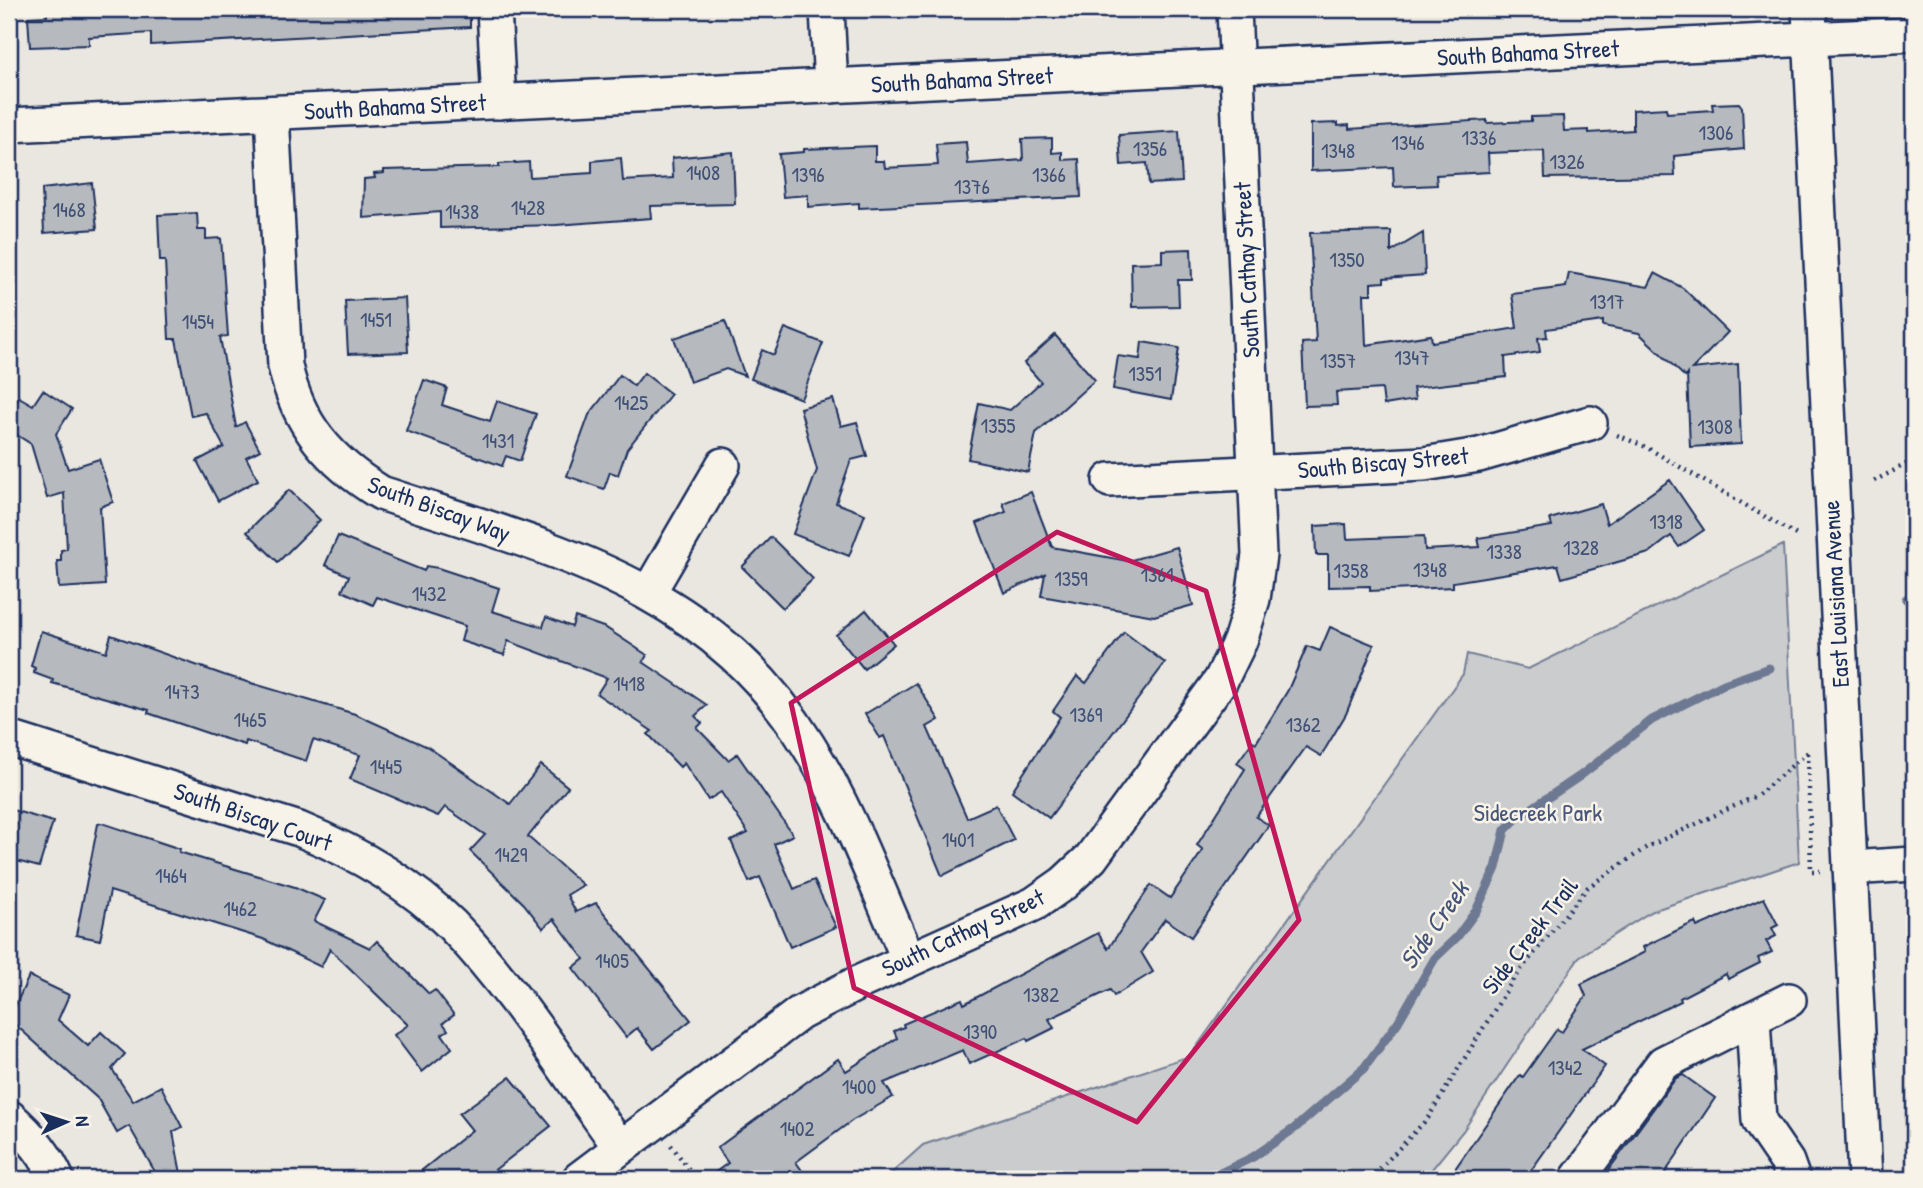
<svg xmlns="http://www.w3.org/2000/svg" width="1923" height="1188" font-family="'Patrick Hand',sans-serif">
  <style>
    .green { fill: #cbcccd; stroke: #737e96; stroke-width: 2 }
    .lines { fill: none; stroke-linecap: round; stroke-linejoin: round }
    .stream { stroke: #6d7892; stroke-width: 9 }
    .building { fill: #b6babf; stroke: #1b2f5e; stroke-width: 2 }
    .minor-casing { stroke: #1b2f5e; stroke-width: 38 }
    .path { stroke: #1b2f5e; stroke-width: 4.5; stroke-dasharray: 2 5; stroke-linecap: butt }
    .minor { stroke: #f7f3e8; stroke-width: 33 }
    .marked { fill: none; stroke: #c2185b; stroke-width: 5; stroke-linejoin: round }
    .labels { text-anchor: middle; stroke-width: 5; stroke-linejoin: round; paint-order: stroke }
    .number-label { font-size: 21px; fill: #425276 }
    .street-label { font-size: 24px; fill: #1b2f5e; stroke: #f7f3e8 }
    .park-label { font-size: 24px; fill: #47567a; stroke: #f7f3e8 }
    .water-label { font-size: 26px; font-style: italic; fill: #445378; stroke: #f7f3e8 }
  </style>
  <rect width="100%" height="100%" fill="#eae7e0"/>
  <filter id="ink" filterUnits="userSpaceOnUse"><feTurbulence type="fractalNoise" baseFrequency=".0143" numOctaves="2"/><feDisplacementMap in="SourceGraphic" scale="14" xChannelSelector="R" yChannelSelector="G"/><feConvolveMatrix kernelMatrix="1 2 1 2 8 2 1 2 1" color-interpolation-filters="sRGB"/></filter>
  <g filter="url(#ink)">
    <polygon class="green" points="1783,545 1799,862 1652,911 1579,957 1463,1131 1424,1179 885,1179 923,1145 1190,1056 1463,674 1467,654 1528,669"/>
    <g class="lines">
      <g class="stream">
        <polyline points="1906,599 1914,594"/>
        <polyline points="1208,1179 1253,1157 1295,1128 1364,1068 1398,1022 1435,958 1457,937 1476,911 1496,868 1505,830 1516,819 1580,776 1652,720 1724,684 1769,668"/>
      </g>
    </g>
    <g class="building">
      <polygon points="46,9 470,9 470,27 151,45 151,33 89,37 89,45 30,47 28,17 47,16"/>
      <polygon points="1739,103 1742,107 1744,149 1674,156 1675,176 1545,178 1544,151 1488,153 1489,172 1436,175 1437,185 1394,187 1393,167 1311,171 1311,124 1338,123 1338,126 1349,125 1349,129 1487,120 1487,123 1531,121 1531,117 1563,116 1564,131 1589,130 1589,133 1633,130 1633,110 1666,108 1667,113 1713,110 1712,104"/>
      <polygon points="1179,131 1182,182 1149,184 1147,163 1121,165 1119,135"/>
      <polygon points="1052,138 1052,153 1062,152 1062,160 1079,159 1081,197 859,208 859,203 808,207 808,195 783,197 779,154 804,152 804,149 875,146 875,161 884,161 885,168 938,165 936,144 966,142 968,164 1023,160 1022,139"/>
      <polygon points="733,152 735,204 650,206 651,218 556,225 440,228 440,212 363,218 364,179 375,178 374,174 384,173 384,170 499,167 499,164 529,162 530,177 592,173 592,161 621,158 623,181 673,178 672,158"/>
      <polygon points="92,183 97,229 44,233 42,189"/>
      <polygon points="197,213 198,230 206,230 206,239 221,238 228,336 220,337 236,427 245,422 260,450 246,457 258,480 218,501 197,461 224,447 206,413 191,416 176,339 169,339 165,261 160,261 158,215"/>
      <polygon points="1391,231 1391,252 1423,233 1425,275 1384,278 1384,282 1371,283 1371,294 1364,294 1366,345 1431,335 1432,342 1517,328 1512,294 1566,287 1569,273 1648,287 1655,273 1683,288 1728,332 1692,369 1738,364 1741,444 1690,447 1687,374 1685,377 1639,333 1603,326 1603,321 1546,329 1547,337 1538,338 1540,352 1505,357 1506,377 1413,388 1415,400 1384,405 1382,389 1336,392 1337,405 1305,406 1302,343 1316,342 1310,233"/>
      <polygon points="1191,249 1192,280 1178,280 1179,306 1132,307 1131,263 1162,262 1162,250"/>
      <polygon points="405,298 408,352 348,354 345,301"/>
      <polygon points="725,321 745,376 726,369 690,382 674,338"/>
      <polygon points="785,328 823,343 801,399 751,379 762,350 774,355"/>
      <polygon points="1055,335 1095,380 1036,433 1028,472 968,459 979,403 1010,410 1041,382 1024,363"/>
      <polygon points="1142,342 1179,348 1171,400 1113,389 1118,356 1140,359"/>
      <polygon points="644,373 671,394 627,449 618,475 610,472 604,489 567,476 589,415 620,375 634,386"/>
      <polygon points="424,380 447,388 442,405 490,421 497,401 536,414 520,461 506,456 502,466 406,431"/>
      <polygon points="43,390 72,409 56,434 68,469 99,459 113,502 100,507 105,585 59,588 57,561 61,561 61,550 67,549 64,493 47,498 31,444 9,430 9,413 19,397 33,405"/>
      <polygon points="833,399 841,426 857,422 867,456 851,460 836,503 865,514 849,556 793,534 817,470 800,408"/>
      <polygon points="1670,480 1704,530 1679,547 1671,536 1649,553 1562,578 1558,565 1453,582 1453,587 1370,591 1370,586 1328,587 1328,555 1316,555 1315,526 1346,524 1347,539 1424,536 1425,550 1480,547 1478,538 1552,526 1550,519 1601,504 1607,524"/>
      <polygon points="289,490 320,520 278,562 247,532"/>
      <polygon points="1031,492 1052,547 1128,561 1177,547 1193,605 1154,616 1041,596 1045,574 1004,593 977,523 1006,512 1003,503"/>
      <polygon points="338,536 424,571 426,566 438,568 499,588 492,611 543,627 546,617 572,627 575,617 606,628 647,655 643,662 707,705 695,716 702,723 697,728 728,760 737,754 793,835 774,844 794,889 814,880 836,927 790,947 760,877 749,882 731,841 748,833 721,792 708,800 684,763 680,767 648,734 652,731 597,694 607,678 508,641 504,655 461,641 465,626 377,597 373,605 342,591 349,576 325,565"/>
      <polygon points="771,537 813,579 783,608 742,567"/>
      <polygon points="866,610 894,644 864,669 836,635"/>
      <polygon points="1330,627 1374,645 1346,714 1321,756 1306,747 1256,817 1269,825 1191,937 1165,919 1141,952 1153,972 1114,996 1110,990 1049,1019 1054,1028 1028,1041 1027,1038 969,1064 963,1050 884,1083 893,1097 853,1120 796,1162 808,1179 706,1179 728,1163 717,1148 838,1059 846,1071 897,1038 894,1031 904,1027 903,1024 962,999 964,1004 1098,933 1108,949 1151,885 1170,898 1203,850 1197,845 1245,769 1237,763 1253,741 1256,743 1288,690 1307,646 1320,651"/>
      <polygon points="41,631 106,652 111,635 224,675 355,714 428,747 510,804 541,765 568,787 528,837 583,885 567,895 576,912 596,903 691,1020 654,1049 637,1028 626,1037 573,968 584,959 554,919 543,928 524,904 470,851 485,835 445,807 438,816 350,779 360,755 313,740 306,761 246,741 245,745 216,736 148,713 149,710 52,683 53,680 34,673 35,668 31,666"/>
      <polygon points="1124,632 1165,663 1049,818 1012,791 1060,717 1053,711 1077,676 1086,683"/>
      <polygon points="916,683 939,720 927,727 967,818 996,805 1014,840 942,876 884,736 880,738 865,714"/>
      <polygon points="9,809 53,822 39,867 9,859"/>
      <polygon points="102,823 180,849 179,852 295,887 325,900 314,921 370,948 377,941 429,994 435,990 454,1015 443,1023 448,1030 442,1034 452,1048 422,1072 394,1035 408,1025 330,949 321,967 263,939 110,891 100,940 76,935 98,824"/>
      <polygon points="1764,898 1778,925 1772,928 1776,936 1766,941 1772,952 1758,958 1760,963 1728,979 1726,974 1680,998 1681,1001 1582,1049 1605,1066 1525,1179 1448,1179 1520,1075 1523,1077 1557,1029 1562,1032 1586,996 1581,984 1645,952 1643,947 1682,928 1695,922 1697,927"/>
      <polygon points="29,976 69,995 58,1020 88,1046 101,1032 125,1054 112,1069 133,1101 161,1086 182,1127 173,1132 182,1179 159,1179 129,1126 117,1133 98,1099 9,1019"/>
      <polygon points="1683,1075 1715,1098 1661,1179 1602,1179 1676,1078"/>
      <polygon points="510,1077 551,1126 483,1179 411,1179 472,1130 459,1114"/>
    </g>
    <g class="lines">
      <g class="minor-casing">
        <g id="minor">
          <polyline points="494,9 499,102"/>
          <polyline points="827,9 831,86"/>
          <polyline points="1809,9 1865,1179"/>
          <path d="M272,113L285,366C298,425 330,462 381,493C549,549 708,583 808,745C850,812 877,889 909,960"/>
          <polyline points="9,125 1914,34"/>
          <polyline points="1110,480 1424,464 1479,455 1590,423"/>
          <polyline points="649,592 723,465"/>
          <path d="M9,738L299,829C355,852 409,882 452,925C516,991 566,1073 620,1147"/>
          <polyline points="1850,868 1914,864"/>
          <polyline points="1753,1018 1759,1121 1787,1162 1793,1179"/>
          <path d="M9,1117C30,1135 46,1154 57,1179"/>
          <polyline points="579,1179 800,1013 860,982 1034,904 1064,883 1091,858 1221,680 1240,641 1253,599 1259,555 1234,9"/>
          <polyline points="1577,1179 1663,1063 1789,1000"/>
        </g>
      </g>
      <g class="path">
        <polyline points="1617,435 1646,447 1798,536"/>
        <polyline points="1874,481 1914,460"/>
        <polyline points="1808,753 1811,871 1820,871"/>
        <polyline points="671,1145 696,1179"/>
        <polyline points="1370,1179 1428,1118 1514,978 1588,887 1647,847 1758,795 1808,752"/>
      </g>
      <use href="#minor" class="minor"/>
    </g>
  </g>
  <path class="marked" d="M1057,532L1206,591L1299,920L1137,1122L854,988L791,703Z"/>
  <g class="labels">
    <g class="number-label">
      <text x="1716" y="140">1306</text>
      <text x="1479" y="145">1336</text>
      <text x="1408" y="150">1346</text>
      <text x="1150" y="156">1356</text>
      <text x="1338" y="158">1348</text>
      <text x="1567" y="169">1326</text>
      <text x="703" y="180">1408</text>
      <text x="808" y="182">1396</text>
      <text x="1049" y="182">1366</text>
      <text x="972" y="194">1376</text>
      <text x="528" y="215">1428</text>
      <text x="69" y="217">1468</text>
      <text x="462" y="219">1438</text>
      <text x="1347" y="267">1350</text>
      <text x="1607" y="309">1317</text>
      <text x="376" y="327">1451</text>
      <text x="198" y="329">1454</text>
      <text x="1412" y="365">1347</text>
      <text x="1338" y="368">1357</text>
      <text x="1145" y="381">1351</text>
      <text x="631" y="410">1425</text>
      <text x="998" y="433">1355</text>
      <text x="1715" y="434">1308</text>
      <text x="498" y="448">1431</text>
      <text x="1666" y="529">1318</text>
      <text x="1581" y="555">1328</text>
      <text x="1504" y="559">1338</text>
      <text x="1430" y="577">1348</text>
      <text x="1351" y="578">1358</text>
      <text x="1157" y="582">1361</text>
      <text x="1071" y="586">1359</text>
      <text x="429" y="601">1432</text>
      <text x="629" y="691">1418</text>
      <text x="182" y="699">1473</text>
      <text x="1086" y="722">1369</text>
      <text x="250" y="727">1465</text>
      <text x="1303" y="732">1362</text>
      <text x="386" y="774">1445</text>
      <text x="958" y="847">1401</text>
      <text x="511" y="862">1429</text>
      <text x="171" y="883">1464</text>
      <text x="240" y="916">1462</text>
      <text x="612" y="968">1405</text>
      <text x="1041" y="1002">1382</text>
      <text x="980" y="1039">1390</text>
      <text x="1565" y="1075">1342</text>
      <text x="859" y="1094">1400</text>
      <text x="797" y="1136">1402</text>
    </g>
    <g class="street-label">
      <text transform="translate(1528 53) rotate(-3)" y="8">South Bahama Street</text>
      <text transform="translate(962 80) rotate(-3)" y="8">South Bahama Street</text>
      <text transform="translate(395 107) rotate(-3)" y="8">South Bahama Street</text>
      <text transform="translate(1247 270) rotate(-93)" y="8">South Cathay Street</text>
      <text transform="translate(1383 463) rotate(-5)" y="8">South Biscay Street</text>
      <text transform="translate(439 509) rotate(20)" y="8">South Biscay Way</text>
      <text transform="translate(1836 594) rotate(-93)" y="8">East Louisiana Avenue</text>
      <text transform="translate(253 817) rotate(19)" y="8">South Biscay Court</text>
      <text transform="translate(963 933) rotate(-25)" y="8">South Cathay Street</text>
      <text transform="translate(1530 936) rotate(-52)" y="8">Side Creek Trail</text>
    </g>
    <g class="park-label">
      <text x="1538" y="821">Sidecreek Park</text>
    </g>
    <g class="water-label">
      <text transform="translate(1434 925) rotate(-55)" y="9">Side Creek</text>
    </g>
  </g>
  <rect width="1923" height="1188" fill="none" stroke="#f7f3e8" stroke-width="35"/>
  <rect x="18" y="18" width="1888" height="1153" fill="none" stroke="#1b2f5e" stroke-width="2.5" filter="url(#ink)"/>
  <g transform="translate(66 1122) rotate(87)" stroke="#f7f3e8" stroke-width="5" paint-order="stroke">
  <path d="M0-5L12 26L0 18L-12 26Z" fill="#1b2f5e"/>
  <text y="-10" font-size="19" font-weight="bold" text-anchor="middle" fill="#1b2f5e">N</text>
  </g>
</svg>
